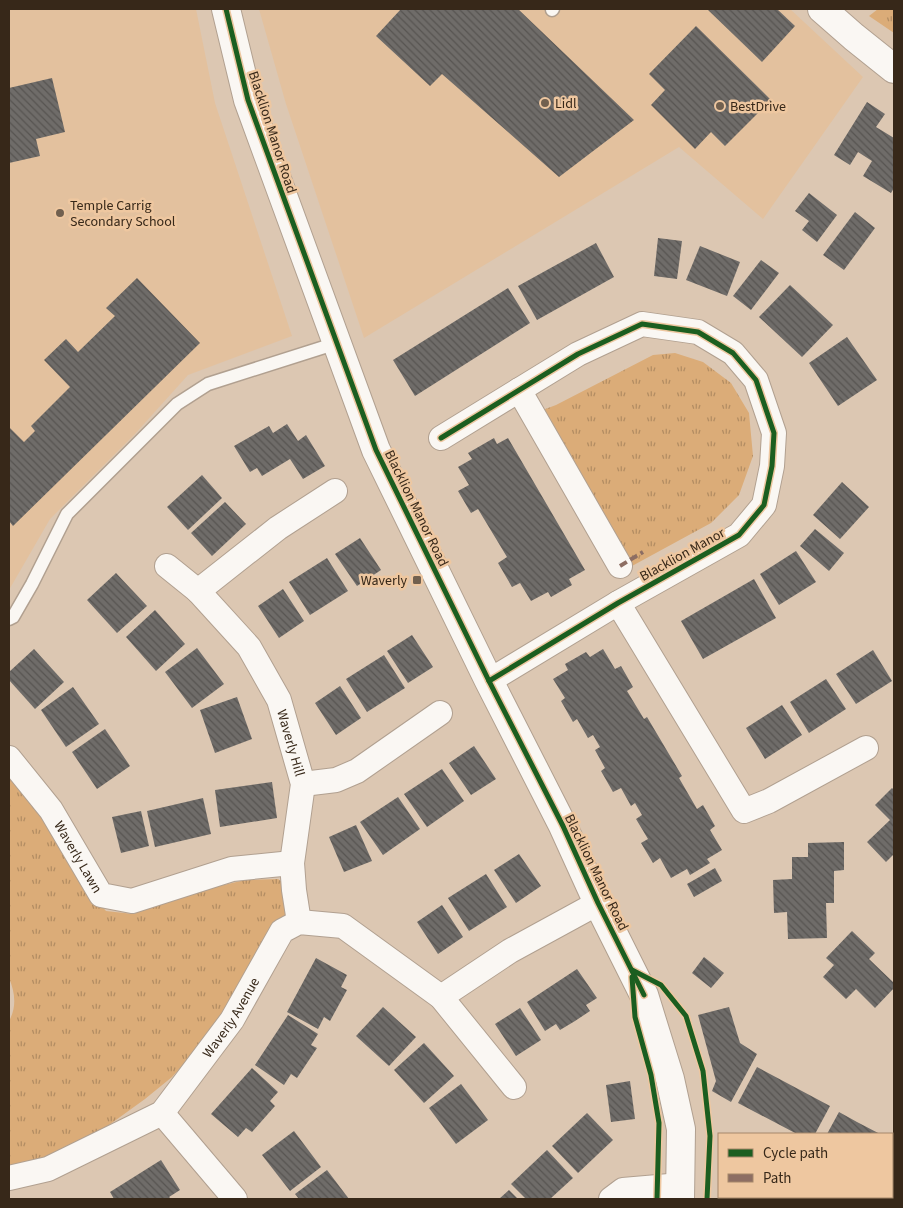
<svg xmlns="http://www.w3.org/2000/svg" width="903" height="1208" font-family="'Source Sans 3',sans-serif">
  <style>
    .built { fill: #e3c19e }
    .grass { fill: url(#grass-tufts) }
    .building { fill: url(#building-back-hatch) }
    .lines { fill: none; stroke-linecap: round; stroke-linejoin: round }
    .lane-casing { stroke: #b1a090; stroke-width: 15 }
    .street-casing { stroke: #b1a090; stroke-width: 26 }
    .secondary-casing { stroke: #b1a090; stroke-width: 30 }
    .lane { stroke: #faf7f3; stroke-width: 12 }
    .street { stroke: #faf7f3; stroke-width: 24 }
    .secondary { stroke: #faf7f3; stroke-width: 28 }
    .quiet { stroke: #8d6e63; stroke-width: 4; stroke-dasharray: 8 4; stroke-linecap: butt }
    .cycleway-casing { stroke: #eec7a0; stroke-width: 8 }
    .cycleway { stroke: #1b5e20; stroke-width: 5 }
    .poi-dot { fill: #71604f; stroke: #eec7a0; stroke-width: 2 }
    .labels { text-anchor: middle; stroke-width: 5; stroke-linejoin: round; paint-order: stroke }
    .poi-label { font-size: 14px; fill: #372819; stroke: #eec7a0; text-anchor: start }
    .street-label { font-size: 14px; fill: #372819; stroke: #eec7a0 }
  </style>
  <defs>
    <pattern id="grass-tufts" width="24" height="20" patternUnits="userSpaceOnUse" patternTransform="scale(1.25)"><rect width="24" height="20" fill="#dbac78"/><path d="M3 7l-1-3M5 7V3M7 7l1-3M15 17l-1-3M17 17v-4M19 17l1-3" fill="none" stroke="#b28c62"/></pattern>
    <pattern id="building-back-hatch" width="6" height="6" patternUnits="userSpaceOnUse" patternTransform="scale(1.25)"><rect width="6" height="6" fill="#6f6c69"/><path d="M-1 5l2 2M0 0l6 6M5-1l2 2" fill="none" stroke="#575451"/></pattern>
  </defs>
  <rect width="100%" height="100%" fill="#dcc7b2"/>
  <g class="built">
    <polygon points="9,9 196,9 215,103 292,336 188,375 134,435 50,519 9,590"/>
    <polygon points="259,9 790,9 863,77 763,219 679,147 364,338 286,104"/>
  </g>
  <g class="grass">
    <polygon points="878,9 894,9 894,33 869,16"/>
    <polygon points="675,353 703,362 731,383 749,413 753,456 739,495 711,523 632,566 540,411 556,405 653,355"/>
    <path d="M9,771L59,838L91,894L106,911L133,914L181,895L245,880L278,879L286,885L288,917L205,1041L172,1077L145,1099L91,1138L41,1161L9,1172V1021C17,1007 15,992 9,978Z"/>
  </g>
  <g class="building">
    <polygon points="401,9 518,9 634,120 559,177 442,74 430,86 376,36"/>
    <polygon points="707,9 777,9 795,26 762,62"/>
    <polygon points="696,26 771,100 725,146 711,132 695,149 651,105 665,90 649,74"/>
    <polygon points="52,78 65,132 36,139 40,156 9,163 9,88"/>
    <polygon points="867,102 885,114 876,127 894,138 894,188 891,193 863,176 872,161 858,152 850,165 834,155"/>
    <polygon points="809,193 837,215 817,242 802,230 809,221 795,211"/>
    <polygon points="855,212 875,228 844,270 823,255"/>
    <polygon points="658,238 682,241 677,279 654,276"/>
    <polygon points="596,243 614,277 537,320 518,286"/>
    <polygon points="700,246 740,262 727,296 686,280"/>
    <polygon points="761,260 779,273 751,310 733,296"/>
    <polygon points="137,278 200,343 13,526 9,521 9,427 24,442 35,431 31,426 70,387 44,360 66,339 78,352 115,316 106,308"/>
    <polygon points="790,285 833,325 802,357 759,317"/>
    <polygon points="508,288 530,323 415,396 393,360"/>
    <polygon points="847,337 877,380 838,406 809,363"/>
    <polygon points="287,424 298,441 306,435 325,466 303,479 290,459 262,476 257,468 250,472 234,446 269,426 273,433"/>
    <polygon points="494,438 497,444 508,438 585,570 569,579 572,585 551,597 548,592 531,601 520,583 512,587 498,563 507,557 478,509 471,513 458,491 469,485 458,467 472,459 468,453"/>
    <polygon points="202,475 222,498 188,530 167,507"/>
    <polygon points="842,482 869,507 840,539 813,515"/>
    <polygon points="225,502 246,524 212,556 191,533"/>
    <polygon points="815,529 844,553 829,571 800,546"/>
    <polygon points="360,538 381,570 357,586 335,554"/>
    <polygon points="796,551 816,582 779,605 760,574"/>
    <polygon points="327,558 348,591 310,615 289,582"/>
    <polygon points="116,573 147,606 117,633 87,600"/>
    <polygon points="754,579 776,618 703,659 681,621"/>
    <polygon points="283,589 304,621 279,638 258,606"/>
    <polygon points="155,610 185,644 156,671 126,637"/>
    <polygon points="412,635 433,667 408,683 387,651"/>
    <polygon points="197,648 224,684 192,708 165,672"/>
    <polygon points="34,649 64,682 35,709 9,680 9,672"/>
    <polygon points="603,649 615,669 621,666 633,687 627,691 644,719 647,717 682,776 679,778 697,809 703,805 715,826 710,830 722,850 707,859 710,863 690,875 687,869 671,878 660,858 653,863 641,843 648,839 636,819 642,815 635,803 631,806 621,788 613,792 601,771 605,768 595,750 600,747 593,735 588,738 577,719 573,722 561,701 565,698 553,679 568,670 565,664 586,652 590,657"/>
    <polygon points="873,650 892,681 856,704 836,674"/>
    <polygon points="384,655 405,688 367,712 346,679"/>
    <polygon points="826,679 846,709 809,733 790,702"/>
    <polygon points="340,686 361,718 336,735 315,703"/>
    <polygon points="73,687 99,724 66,747 41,710"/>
    <polygon points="237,697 252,739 215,753 200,710"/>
    <polygon points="782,705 802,735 765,759 746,728"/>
    <polygon points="105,729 130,766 97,789 72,752"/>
    <polygon points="474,746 496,779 471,795 449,763"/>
    <polygon points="442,769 464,801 427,827 404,794"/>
    <polygon points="272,782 277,818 220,827 215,790"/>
    <polygon points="892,788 894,790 894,854 886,862 867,842 890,820 875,805"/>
    <polygon points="398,797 420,829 383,855 360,822"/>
    <polygon points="203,798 211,834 155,847 147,811"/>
    <polygon points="141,811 149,846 121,853 112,817"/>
    <polygon points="356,825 372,861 344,872 329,837"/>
    <polygon points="844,842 844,870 834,871 834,903 826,903 827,938 788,939 787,912 774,913 773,880 792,879 792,857 808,857 808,843"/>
    <polygon points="519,854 541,886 516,903 494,870"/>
    <polygon points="715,868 722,881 694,897 687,884"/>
    <polygon points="486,874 507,907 469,931 448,898"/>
    <polygon points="442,905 463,937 438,954 417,922"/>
    <polygon points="852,931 875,953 869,959 894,983 894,988 875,1008 856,989 846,999 823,977 834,965 826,958"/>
    <polygon points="704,957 724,973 711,988 692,973"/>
    <polygon points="316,958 347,975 341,987 347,990 330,1021 324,1017 318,1029 287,1012"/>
    <polygon points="577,969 597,998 586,1005 590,1011 575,1021 560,1030 556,1024 545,1031 527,1002"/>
    <polygon points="383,1007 416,1037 389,1066 356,1036"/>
    <polygon points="729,1007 740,1043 757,1054 731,1102 712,1091 716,1081 698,1015"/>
    <polygon points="520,1008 541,1040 516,1056 495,1024"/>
    <polygon points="288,1015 318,1034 311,1045 317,1048 297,1078 291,1074 284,1085 255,1065"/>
    <polygon points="424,1043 454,1076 424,1103 394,1070"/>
    <polygon points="757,1067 830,1106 815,1134 797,1134 738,1103"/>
    <polygon points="252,1068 278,1092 270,1101 275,1106 252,1132 246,1128 238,1137 211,1114"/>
    <polygon points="630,1081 635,1119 611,1122 606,1085"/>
    <polygon points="461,1084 488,1120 456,1144 429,1108"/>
    <polygon points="839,1112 857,1122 880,1134 827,1134"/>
    <polygon points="587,1113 613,1140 578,1173 552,1146"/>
    <polygon points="294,1131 321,1167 290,1191 262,1155"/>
    <polygon points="892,1140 894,1142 893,1187 892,1186"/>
    <polygon points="547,1150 573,1178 550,1199 526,1199 511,1184"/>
    <polygon points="161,1160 180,1190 169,1197 171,1199 114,1199 110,1192"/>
    <polygon points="327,1170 349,1199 299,1199 295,1194"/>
    <polygon points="509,1190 518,1199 499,1199"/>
  </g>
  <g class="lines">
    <g class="lane-casing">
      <g id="lane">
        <polyline points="552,10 553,9"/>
        <polyline points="9,619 13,617 32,584 67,514 177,404 208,384 337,343"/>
      </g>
    </g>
    <g class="street-casing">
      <g id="street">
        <polyline points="519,390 620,566"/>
        <polyline points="441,438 578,354 642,324 698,332 733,353 756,380 774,433 772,466 764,505 739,535 618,603 489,681"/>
        <path id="s1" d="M167,566L198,591L249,647L279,700L303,784L292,863L294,890L299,922"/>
        <polyline points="198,591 278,528 335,491"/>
        <polyline points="618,603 744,811 769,801 866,748"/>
        <path id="s2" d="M9,758L51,810L101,895L132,901L232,869L292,863"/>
        <polyline points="303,784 336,780 357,771 440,713"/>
        <polyline points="441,997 510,951 598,903"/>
        <polyline points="162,1113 235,1199"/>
        <path id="s3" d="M9,1178L48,1169L162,1113L232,1020L282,931L299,922L343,926L441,997L514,1087"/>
        <polyline points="832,1197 834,1199"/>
        <polyline points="611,1199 623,1190 681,1185"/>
        <polyline points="753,1199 754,1197"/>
      </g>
    </g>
    <g class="secondary-casing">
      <g id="secondary">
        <polyline points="226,9 248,100 376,450 489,681 563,826 598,903 644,995 670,1079 681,1129 680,1199"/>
        <polyline points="822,9 854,37 894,69"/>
      </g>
    </g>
    <use href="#lane" class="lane"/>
    <use href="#street" class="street"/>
    <use href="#secondary" class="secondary"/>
    <polyline class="quiet" points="620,566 643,552"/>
    <g class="cycleway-casing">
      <g id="cycleway">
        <polyline points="226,9 248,100 376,450 489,681 563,826 598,903 644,995"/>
        <polyline points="441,438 578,354 642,324 698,332 733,353 756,380 774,433 772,466 764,505 739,535 618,603 489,681"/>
        <polyline points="632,970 661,985 686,1016 703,1071 710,1136 707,1199"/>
        <polyline points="632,977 635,1017 651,1075 659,1123 657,1199"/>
      </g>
    </g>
    <use href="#cycleway" class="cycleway"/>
  </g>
  <g class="poi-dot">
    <circle cx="545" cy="103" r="5"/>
    <circle cx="720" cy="106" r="5"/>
    <circle cx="60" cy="213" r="5"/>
    <rect x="412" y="575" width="10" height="10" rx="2.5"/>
  </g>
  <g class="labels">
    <g class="poi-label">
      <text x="555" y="108">Lidl</text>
      <text x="730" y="111">BestDrive</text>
      <text x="70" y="210">Temple Carrig<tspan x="70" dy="16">Secondary School</tspan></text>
      <text x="407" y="585" text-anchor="end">Waverly</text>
    </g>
    <g class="street-label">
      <text transform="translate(273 132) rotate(72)" y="5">Blacklion Manor Road</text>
      <text transform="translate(417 508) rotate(64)" y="5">Blacklion Manor Road</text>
      <text transform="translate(682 554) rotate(-29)" y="5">Blacklion Manor</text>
      <text dy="5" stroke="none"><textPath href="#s1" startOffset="221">Waverly Hill</textPath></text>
      <text dy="5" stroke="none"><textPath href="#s2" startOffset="121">Waverly Lawn</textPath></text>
      <text transform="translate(597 872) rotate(64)" y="5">Blacklion Manor Road</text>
      <text dy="5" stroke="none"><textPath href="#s3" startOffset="285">Waverly Avenue</textPath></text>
    </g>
  </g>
  <rect width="903" height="1208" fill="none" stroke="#372819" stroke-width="20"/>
  <rect x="718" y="1133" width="175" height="65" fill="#eec7a0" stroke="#a5876a"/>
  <rect x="728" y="1149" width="25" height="8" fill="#1b5e20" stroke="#a5876a"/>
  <text x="763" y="1158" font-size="15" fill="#372819">Cycle path</text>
  <rect x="728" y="1174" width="25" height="8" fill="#8d6e63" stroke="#a5876a"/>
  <text x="763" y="1183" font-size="15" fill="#372819">Path</text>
</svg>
